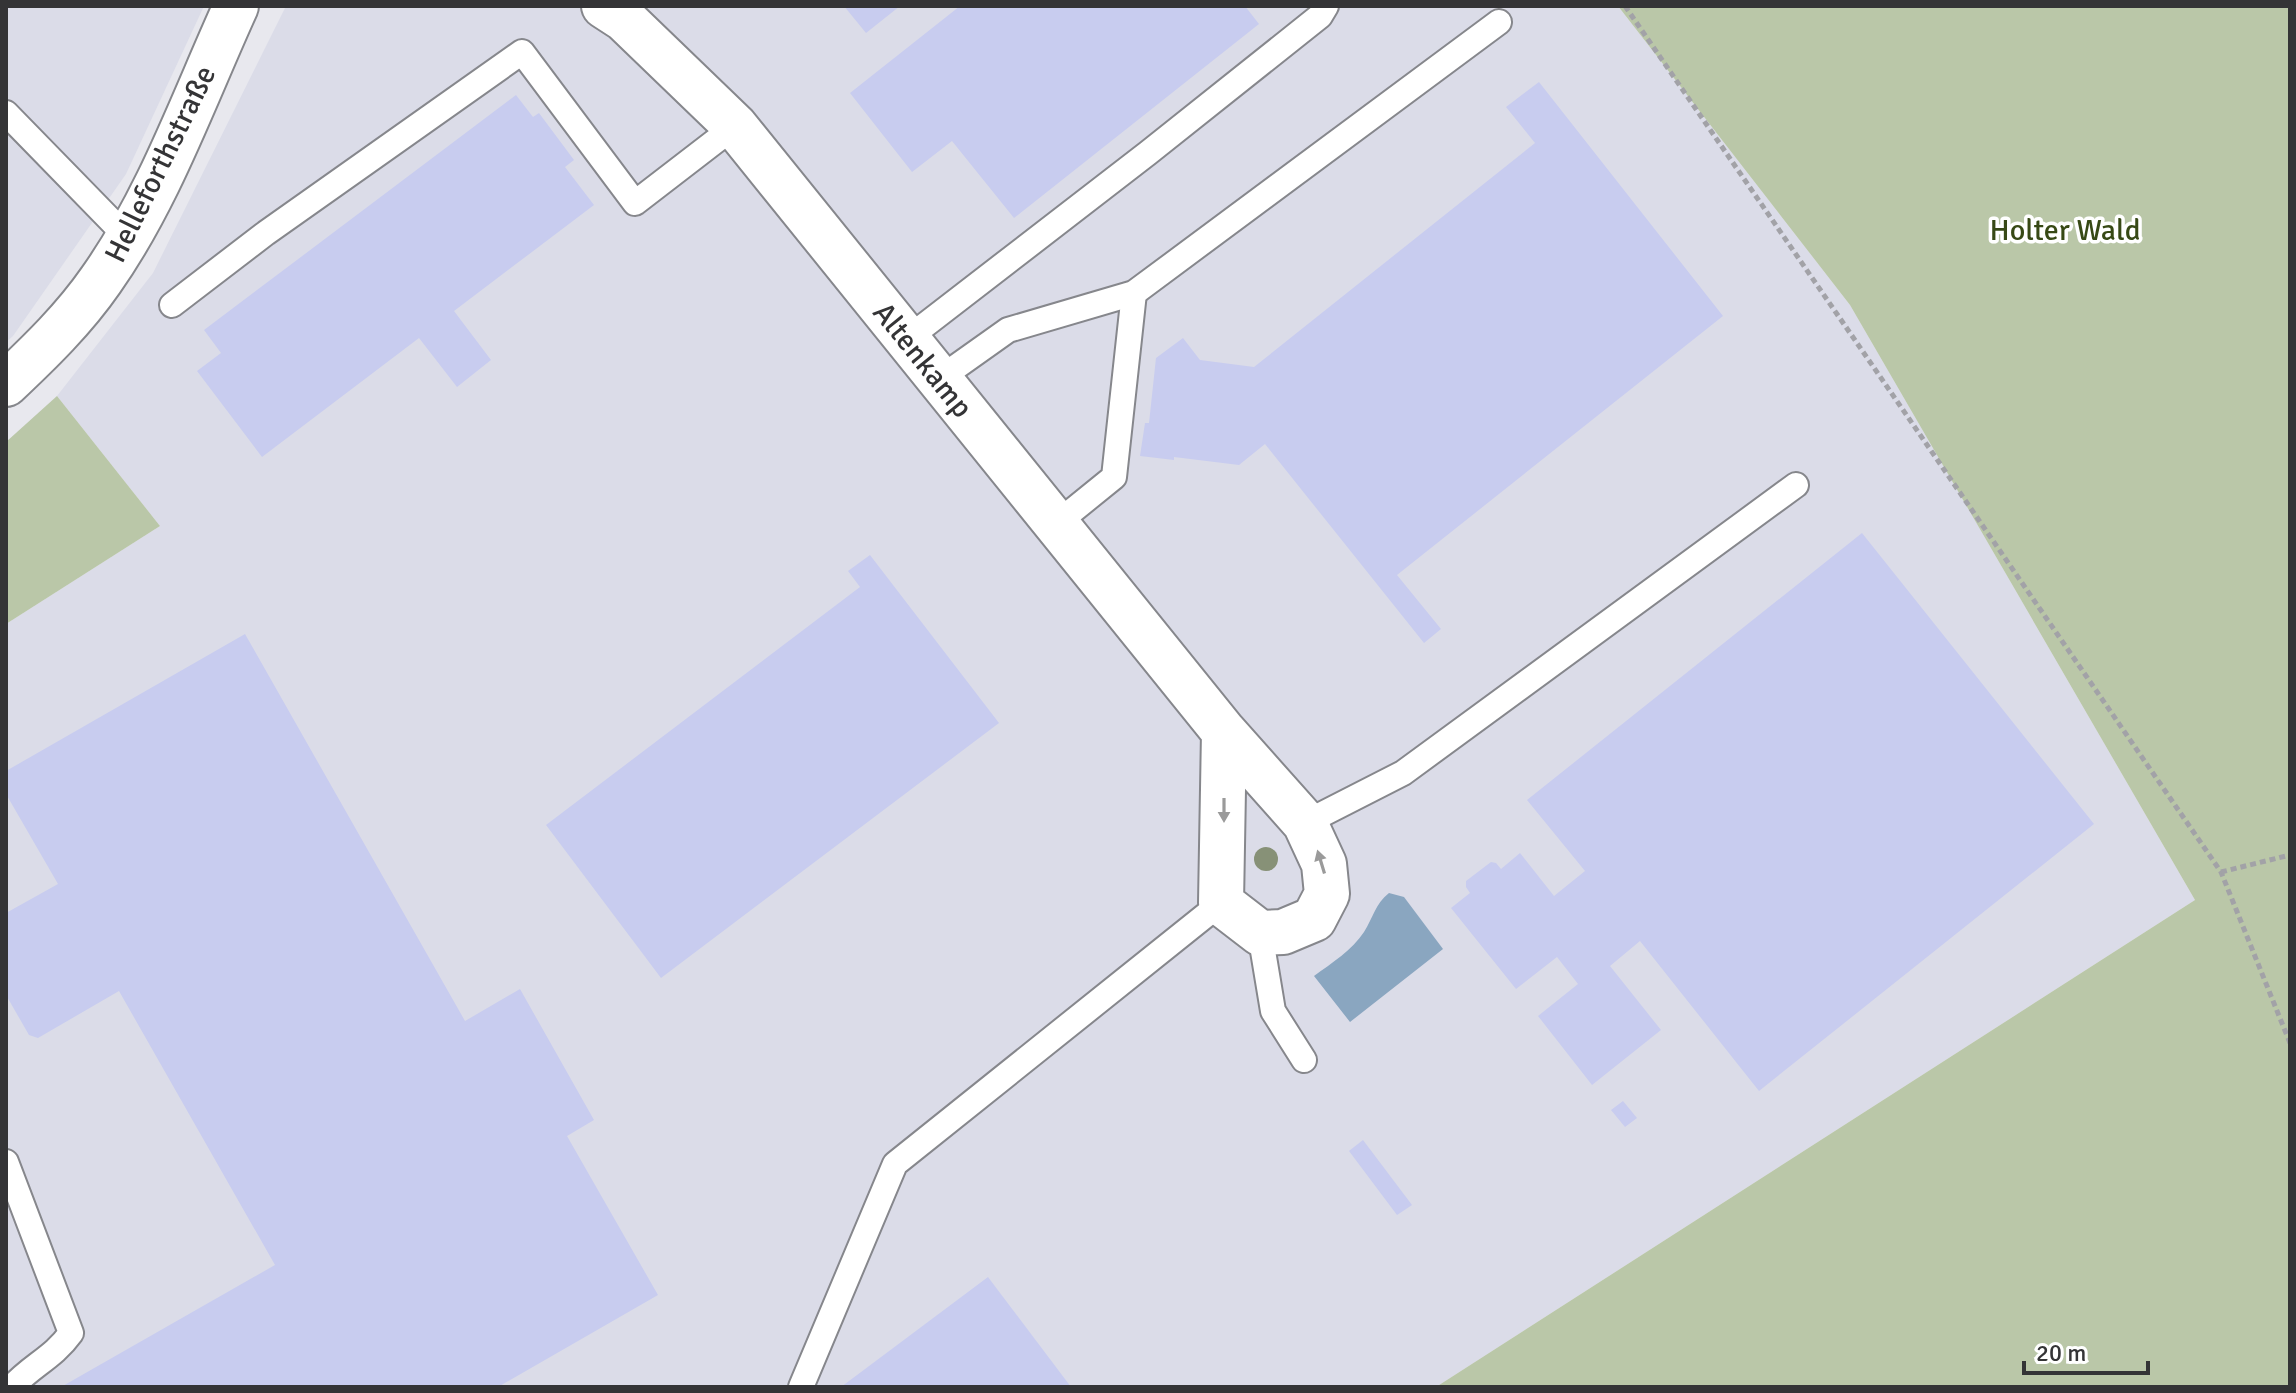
<svg xmlns="http://www.w3.org/2000/svg" width="2296" height="1393" font-family="Signika,sans-serif">
  <style>
    .built { fill: #dbdce8 }
    .green { fill: #bac7a8 }
    .water { fill: #8aa6c0 }
    .building { fill: #c8ccef }
    .lines { fill: none; stroke-linecap: round; stroke-linejoin: round }
    .lane-casing { stroke: #86878c; stroke-width: 28 }
    .street-casing { stroke: #86878c; stroke-width: 48 }
    .path { stroke: #a2a2a7; stroke-width: 5; stroke-dasharray: 6 4; stroke-linecap: butt }
    .lane { stroke: #fff; stroke-width: 24 }
    .street { stroke: #fff; stroke-width: 44 }
    .tree { fill: #879177 }
    .oneway { fill: #9a9a9a }
    .labels { text-anchor: middle; stroke-width: 7; stroke-linejoin: round; paint-order: stroke }
    .street-label { font-size: 30px; fill: #343436; stroke: #fff }
    .park-label { font-size: 30px; fill: #374915; stroke: #fff }
  </style>
  <rect width="100%" height="100%" fill="#e8e8ee"/>
  <g class="built">
    <polygon points="6,6 204,6 126,174 13,336 6,342"/>
    <polygon points="286,6 1618,6 1850,305 2195,900 1436,1387 6,1387 6,624 160,526 57,396 153,273"/>
  </g>
  <g class="green">
    <polygon points="1618,6 2290,6 2290,1387 1436,1387 2195,900 1850,305"/>
    <polygon points="57,396 160,526 6,624 6,442"/>
  </g>
  <path class="water" d="M1389,893L1404,897L1443,949L1350,1022L1314,976C1332,963 1352,950 1364,932C1373,918 1375,904 1389,893Z"/>
  <g class="building">
    <polygon points="844,6 900,6 866,33"/>
    <polygon points="960,6 1245,6 1259,24 1014,218 952,141 912,172 850,93"/>
    <polygon points="1539,82 1723,316 1397,575 1441,629 1424,643 1265,444 1239,465 1174,457 1174,460 1140,456 1145,423 1149,423 1156,358 1183,338 1200,360 1254,367 1535,143 1506,107"/>
    <polygon points="516,95 533,117 539,113 574,160 565,167 594,205 454,311 491,360 457,387 419,338 262,457 197,371 221,353 204,330"/>
    <polygon points="1862,533 2094,824 1759,1091 1640,941 1610,966 1661,1030 1592,1085 1538,1016 1578,984 1557,957 1516,989 1451,908 1470,893 1466,887 1466,881 1491,862 1496,863 1501,869 1520,853 1554,896 1585,871 1527,800"/>
    <polygon points="870,555 999,723 661,978 546,825 860,587 848,571"/>
    <polygon points="245,634 465,1021 520,989 594,1120 567,1136 658,1295 498,1387 61,1387 275,1265 119,991 38,1038 29,1035 6,995 6,913 58,884 6,794 6,771"/>
    <polygon points="1623,1101 1637,1118 1625,1127 1611,1110"/>
    <polygon points="1363,1140 1412,1205 1397,1215 1349,1151"/>
    <polygon points="988,1277 1071,1387 841,1387"/>
  </g>
  <g class="lines">
    <g class="lane-casing">
      <g id="lane">
        <polyline points="6,113 127,237"/>
        <polyline points="172,305 266,233 522,52 635,203 735,126"/>
        <polyline points="907,339 1148,153 1320,16 1326,6"/>
        <polyline points="939,379 1008,330 1134,293 1499,22"/>
        <polyline points="1056,524 1114,477 1134,293"/>
        <polyline points="1305,823 1403,773 1796,485"/>
        <polyline points="1260,933 1273,1011 1304,1060"/>
        <path d="M6,1162L71,1333C53,1358 32,1365 12,1387"/>
        <polyline points="801,1387 895,1164 1221,903"/>
      </g>
    </g>
    <g class="street-casing">
      <g id="street">
        <polyline points="604,6 624,19 735,126 1224,732 1305,823 1324,864 1327,894 1314,919 1283,932 1260,933 1221,903 1224,732"/>
        <path d="M6,384C40,352 74,319 101,280C159,198 194,98 236,6"/>
      </g>
    </g>
    <g class="path">
      <polyline points="1625,6 2221,872 2290,1043"/>
      <polyline points="2221,872 2290,855"/>
    </g>
    <use href="#lane" class="lane"/>
    <use href="#street" class="street"/>
  </g>
  <circle class="tree" cx="1266" cy="859" r="12"/>
  <defs><path id="oneway-solid" d="M-6-.8H1V-3.2L6.5 0L1 3.2V.8H-6Z" transform="scale(2)"/></defs>
  <g class="oneway">
    <use href="#oneway-solid" transform="translate(1224 810) rotate(90)"/>
    <use href="#oneway-solid" transform="translate(1321 862) rotate(-107)"/>
  </g>
  <g class="labels">
    <g class="street-label">
      <text transform="translate(160 164) rotate(-64)" y="10">Helleforthstraße</text>
      <text transform="translate(923 360) rotate(51)" y="10">Altenkamp</text>
    </g>
    <g class="park-label">
      <text x="2065" y="240">Holter Wald</text>
    </g>
  </g>
  <rect width="2296" height="1393" fill="none" stroke="#343436" stroke-width="16"/>
  <path d="M2024 1361v12h124v-12" fill="none" stroke="#343436" stroke-width="4"/>
  <text x="2036" y="1361" font-size="24" fill="#343436" stroke="#ffffff" stroke-width="6" paint-order="stroke">20 m</text>
</svg>
